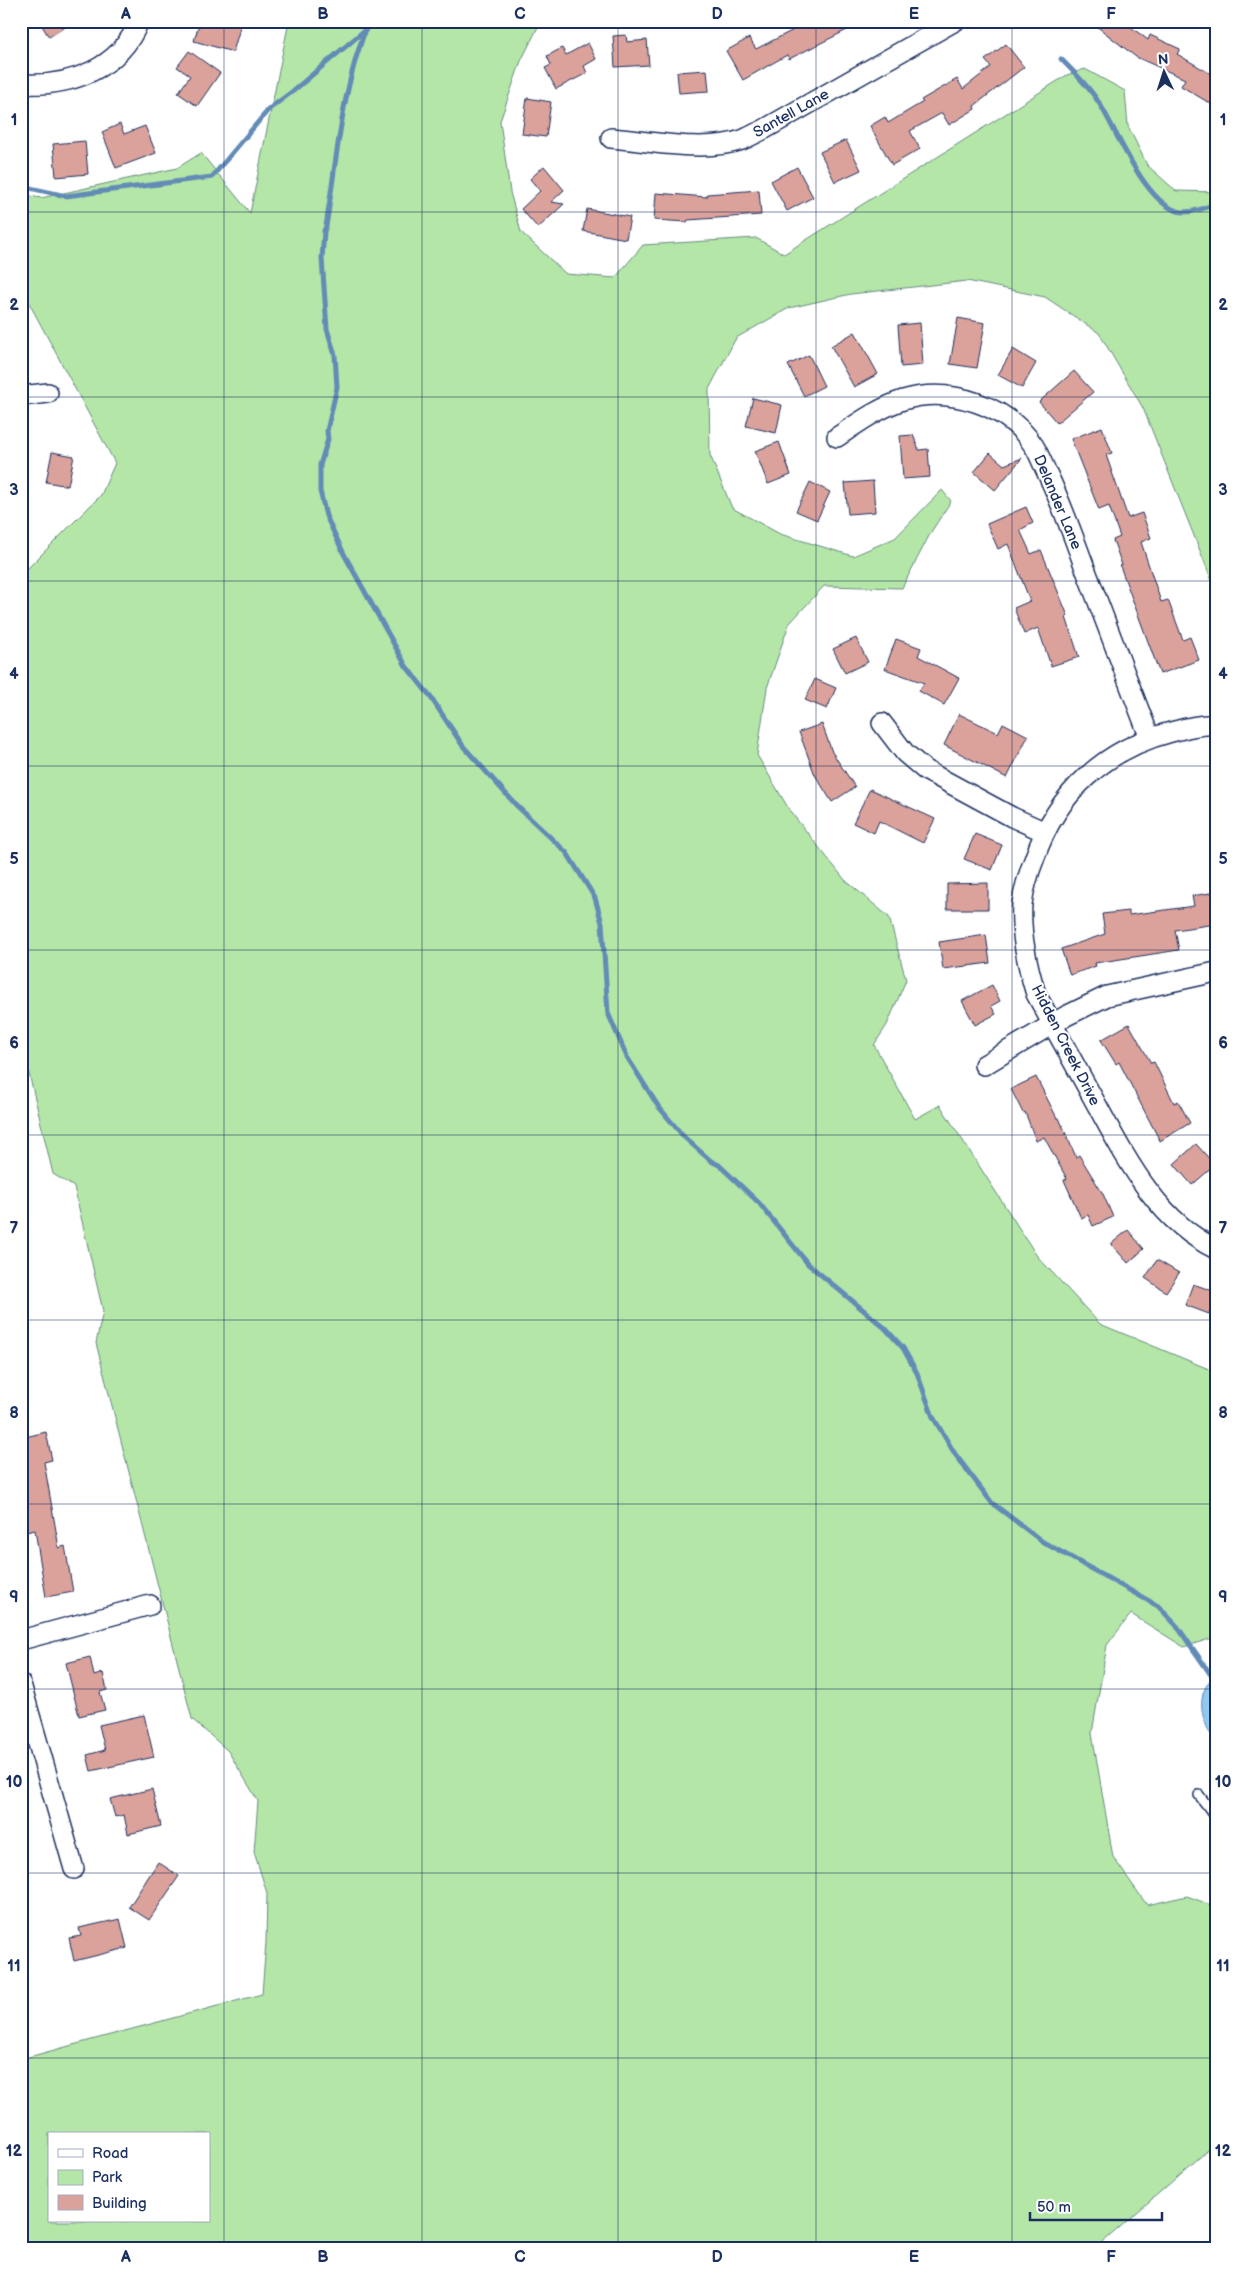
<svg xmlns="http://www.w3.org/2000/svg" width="1237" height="2270" font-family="'Balsamiq Sans',sans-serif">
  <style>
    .green { fill: #b4e6a7; stroke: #688a82; fill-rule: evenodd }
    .water { fill: #91c9f0; stroke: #628bb6 }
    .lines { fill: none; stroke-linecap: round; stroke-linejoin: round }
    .stream { stroke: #628bb6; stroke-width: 5 }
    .building { fill: #dba19b; stroke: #1b2f5e }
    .service-casing { stroke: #1b2f5e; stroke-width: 12 }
    .minor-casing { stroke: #1b2f5e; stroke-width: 22 }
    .service { stroke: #fff; stroke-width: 9 }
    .minor { stroke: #fff; stroke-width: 19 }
    .grid { fill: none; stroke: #1b2f5e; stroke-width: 1; stroke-opacity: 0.55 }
    .labels { text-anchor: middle; stroke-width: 4; stroke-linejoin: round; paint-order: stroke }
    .street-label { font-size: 15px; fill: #1b2f5e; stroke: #fff }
    .neatline { fill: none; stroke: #1b2f5e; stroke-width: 2 }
    .grid-label { font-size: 16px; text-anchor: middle; font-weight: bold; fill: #1b2f5e }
  </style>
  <rect width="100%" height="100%" fill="#fff"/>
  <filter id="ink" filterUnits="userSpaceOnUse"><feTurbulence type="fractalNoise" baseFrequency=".02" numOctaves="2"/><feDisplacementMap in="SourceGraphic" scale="10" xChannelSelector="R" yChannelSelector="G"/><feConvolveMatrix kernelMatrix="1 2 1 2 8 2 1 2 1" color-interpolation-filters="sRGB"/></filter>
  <g filter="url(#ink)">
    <path class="green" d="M289,21H541L521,61L500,121L510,192L521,232L566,274L615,278L643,245L756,238L784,254L1067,75L1085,69L1125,91L1128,126L1147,165L1176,191L1216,192V591L1143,408L1099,333L1045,297L967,281L851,294L789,308L736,338L709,389L710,455L732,508L780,534L853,556L895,538L942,490L951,501L931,532L902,588L824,586L789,624L767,688L757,755L790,811L845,880L889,917L906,980L887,1025L874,1045L915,1119L940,1105L1037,1256L1100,1324L1216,1372V1637L1184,1647L1131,1614L1107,1645L1092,1733L1113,1857L1147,1905L1187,1896L1216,1907V2143L1095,2249H21V2059L262,1994L266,1942L267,1893L254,1852L258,1801L228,1751L192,1719L96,1343L103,1311L74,1187L53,1174L21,1040V575L101,495L115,463L21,288V194L41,198L177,168L201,153L250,213ZM49,2134H209V2221H49Z"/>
    <path class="water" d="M1216,1674V1742C1200,1721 1194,1693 1216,1674Z"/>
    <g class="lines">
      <g class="stream">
        <path d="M369,21C342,85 337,158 326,226L324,231L322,259L327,329L335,355L337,387L327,431L328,439L320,465V491L326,516L344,554L406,666L430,696L463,746L517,806L567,853L595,898L602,923L608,1013L627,1057L658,1106L684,1137L711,1161L719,1165L759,1203L808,1264L885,1328L903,1348L917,1373L933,1417L955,1454L992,1503L1043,1542L1158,1606L1177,1626L1216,1682"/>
        <path d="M1061,59C1075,73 1091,89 1101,106C1117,132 1148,210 1183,212C1196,212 1205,208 1216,203"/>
        <polyline points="21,186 66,196 212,177 269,109 293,91 365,30"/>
      </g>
    </g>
    <g class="building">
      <polygon points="39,21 75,21 49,37"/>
      <polygon points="211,21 242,21 233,52 194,41 199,24 210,27"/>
      <polygon points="811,21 865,21 789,59 787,55 743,80 726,51 749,38 756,49"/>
      <polygon points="1090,21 1123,21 1148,40 1150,35 1180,49 1177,54 1216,77 1216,107 1181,86 1185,79 1136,57"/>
      <polygon points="626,35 627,42 647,40 649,65 615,67 613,36"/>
      <polygon points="588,43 596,59 584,66 587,73 556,89 545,68 551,65 547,56 562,48 566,55"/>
      <polygon points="1006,44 1024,67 974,106 975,109 949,125 942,113 910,131 920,149 892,165 870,126 885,117 888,123 923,102 921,100 957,79 963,89 991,67 985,60"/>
      <polygon points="189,51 220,73 197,106 178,93 190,76 177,67"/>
      <polygon points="707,70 709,91 679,93 677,72"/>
      <polygon points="527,98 551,102 546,137 522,134"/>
      <polygon points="120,124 124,134 145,126 156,153 116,168 102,132"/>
      <polygon points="846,140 861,170 835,182 820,152"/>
      <polygon points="85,141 88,174 56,177 53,144"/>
      <polygon points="544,166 564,190 551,202 564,204 538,228 521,209 540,191 530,179"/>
      <polygon points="797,167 813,197 787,211 771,181"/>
      <polygon points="759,190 761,215 688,220 687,222 654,220 656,193 707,197 707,194"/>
      <polygon points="587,209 630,217 626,239 583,231"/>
      <polygon points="958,318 985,323 977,368 950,364"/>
      <polygon points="920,323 923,365 901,367 898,325"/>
      <polygon points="855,332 878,374 854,387 831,346"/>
      <polygon points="1013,349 1036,363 1022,388 998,375"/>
      <polygon points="809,355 824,386 804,396 788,365"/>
      <polygon points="1074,371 1093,392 1057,423 1039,402"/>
      <polygon points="753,398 782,405 776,433 746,426"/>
      <polygon points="1102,427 1112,453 1106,455 1128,518 1142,513 1151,538 1141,542 1161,602 1168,600 1183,640 1190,637 1199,660 1160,674 1120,566 1122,565 1113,540 1120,537 1109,506 1099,510 1071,439"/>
      <polygon points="913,435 919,450 928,449 930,477 903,479 900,436"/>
      <polygon points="779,442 791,475 768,484 755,451"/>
      <polygon points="52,452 74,456 68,486 46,482"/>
      <polygon points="990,453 1004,465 1022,458 995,490 974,472"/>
      <polygon points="873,481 875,512 848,514 845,483"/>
      <polygon points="810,482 830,492 817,520 796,511"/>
      <polygon points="1026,507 1033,523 1020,530 1031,554 1041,550 1068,616 1066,617 1079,657 1051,666 1038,628 1024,634 1014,608 1030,601 1008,544 998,549 987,524"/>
      <polygon points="856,638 868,662 845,673 833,649"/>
      <polygon points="896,639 921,648 918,656 959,678 944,705 919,691 924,683 885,669"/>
      <polygon points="815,679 836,688 827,709 805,700"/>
      <polygon points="959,714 998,733 1003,723 1028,736 1007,778 944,745"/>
      <polygon points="822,724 832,752 855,787 832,802 815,775 799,732"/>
      <polygon points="870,789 935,819 923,843 879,821 874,833 853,823"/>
      <polygon points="975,834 1002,845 992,870 964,859"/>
      <polygon points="988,883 988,909 947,909 947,884"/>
      <polygon points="1216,892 1216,924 1175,930 1179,950 1095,963 1096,966 1070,975 1061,949 1105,934 1102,914 1129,911 1129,915 1194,906 1192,896"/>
      <polygon points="986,935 990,963 943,969 939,942"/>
      <polygon points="992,985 1000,1001 991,1006 996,1014 975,1025 962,1001"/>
      <polygon points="1129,1024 1151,1063 1154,1062 1174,1103 1178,1101 1190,1123 1160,1141 1119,1062 1116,1064 1101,1040"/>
      <polygon points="1036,1077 1057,1118 1059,1118 1076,1157 1079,1155 1103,1194 1113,1217 1093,1226 1088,1215 1081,1218 1064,1180 1067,1179 1044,1137 1036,1141 1025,1112 1023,1113 1011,1089"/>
      <polygon points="1196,1144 1215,1165 1192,1185 1174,1164"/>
      <polygon points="1128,1230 1144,1249 1128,1263 1111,1244"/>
      <polygon points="1157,1260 1179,1273 1166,1292 1145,1278"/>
      <polygon points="1193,1284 1216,1292 1209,1314 1185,1305"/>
      <polygon points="46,1432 52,1460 44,1462 59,1548 65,1546 73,1592 46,1597 35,1530 26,1532 21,1507 21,1438"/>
      <polygon points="90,1657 94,1676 103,1673 107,1690 100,1692 105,1710 79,1716 66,1663"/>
      <polygon points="144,1715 154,1757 91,1771 87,1755 105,1750 99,1725"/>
      <polygon points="152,1789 161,1826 128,1834 124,1815 115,1817 110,1799"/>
      <polygon points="158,1862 179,1876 149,1920 129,1907"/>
      <polygon points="120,1919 127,1948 74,1961 69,1938 81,1936 79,1928"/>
    </g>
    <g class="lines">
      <g class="service-casing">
        <polyline id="service" points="1199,1795 1216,1817"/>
      </g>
      <g class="minor-casing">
        <g id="minor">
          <path d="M21,84C70,87 120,69 139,21"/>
          <path d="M611,138C650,141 704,153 742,140C749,137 756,133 763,130L955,21"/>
          <polyline points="21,396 48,393"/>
          <path d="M837,437C858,423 879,408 903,400C950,386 1007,405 1034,446C1039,454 1043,465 1047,473C1062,504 1073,536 1085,568C1107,625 1128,682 1150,738"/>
          <polyline points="882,723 905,753 925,770 1012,817 1045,832"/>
          <path d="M1216,725C1201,724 1186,728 1171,732C1105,749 1057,793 1035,857C1029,872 1024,888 1022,904C1020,935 1027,965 1036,994C1055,1028 1074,1063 1093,1098C1124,1154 1155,1220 1216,1249"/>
          <polyline points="984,1065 1066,1016 1107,996 1216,972"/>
          <polyline points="21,1640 150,1605"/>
          <polyline points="21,1684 74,1869"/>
        </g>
      </g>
      <use href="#service" class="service"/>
      <use href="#minor" class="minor"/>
    </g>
  </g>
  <path class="grid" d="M224,21V2249M422,21V2249M618,21V2249M816,21V2249M1012,21V2249M21,212H1216M21,397H1216M21,581H1216M21,766H1216M21,950H1216M21,1135H1216M21,1320H1216M21,1504H1216M21,1689H1216M21,1873H1216M21,2058H1216"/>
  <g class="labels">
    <g class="street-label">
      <text transform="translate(791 113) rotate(-29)" y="5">Santell Lane</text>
      <text transform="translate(1058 502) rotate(67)" y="5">Delander Lane</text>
      <text transform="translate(1066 1045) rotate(63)" y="5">Hidden Creek Drive</text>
    </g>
  </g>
  <rect width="1237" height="2270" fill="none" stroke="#fff" stroke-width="55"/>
  <rect x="48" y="2132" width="162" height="90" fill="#ffffff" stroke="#a4acbf"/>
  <rect x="58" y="2149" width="25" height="8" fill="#ffffff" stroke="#a4acbf"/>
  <text x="92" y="2158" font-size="15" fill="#1b2f5e">Road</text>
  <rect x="58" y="2170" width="25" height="15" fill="#b4e6a7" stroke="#a4acbf"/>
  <text x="92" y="2182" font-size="15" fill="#1b2f5e">Park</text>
  <rect x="58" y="2195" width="25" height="15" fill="#dba19b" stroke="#a4acbf"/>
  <text x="92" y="2208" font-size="15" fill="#1b2f5e">Building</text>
  <g transform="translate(1164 72) rotate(356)" stroke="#ffffff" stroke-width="4" paint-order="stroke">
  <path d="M0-4L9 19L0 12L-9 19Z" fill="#1b2f5e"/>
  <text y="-8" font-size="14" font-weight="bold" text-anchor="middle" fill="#1b2f5e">N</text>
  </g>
  <path d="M1030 2212v8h132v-8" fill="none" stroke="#1b2f5e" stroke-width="2.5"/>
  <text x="1037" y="2212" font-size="15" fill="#1b2f5e" stroke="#ffffff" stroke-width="4" paint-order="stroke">50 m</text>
  <rect x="28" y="28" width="1182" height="2214" class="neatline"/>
  <g class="grid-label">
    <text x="126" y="19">A</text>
    <text x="323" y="19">B</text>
    <text x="520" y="19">C</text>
    <text x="717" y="19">D</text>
    <text x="914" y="19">E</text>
    <text x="1111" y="19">F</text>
    <text x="14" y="125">1</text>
    <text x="1223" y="125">1</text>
    <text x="14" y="310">2</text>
    <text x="1223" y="310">2</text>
    <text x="14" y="495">3</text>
    <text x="1223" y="495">3</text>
    <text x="14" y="679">4</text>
    <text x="1223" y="679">4</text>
    <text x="14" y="864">5</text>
    <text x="1223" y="864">5</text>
    <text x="14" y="1048">6</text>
    <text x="1223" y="1048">6</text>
    <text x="14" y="1233">7</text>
    <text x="1223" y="1233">7</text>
    <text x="14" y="1418">8</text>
    <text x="1223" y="1418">8</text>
    <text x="14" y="1602">9</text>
    <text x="1223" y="1602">9</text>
    <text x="14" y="1787">10</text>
    <text x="1223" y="1787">10</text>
    <text x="14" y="1971">11</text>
    <text x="1223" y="1971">11</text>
    <text x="14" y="2156">12</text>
    <text x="1223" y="2156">12</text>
    <text x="126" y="2262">A</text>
    <text x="323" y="2262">B</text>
    <text x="520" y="2262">C</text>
    <text x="717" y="2262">D</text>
    <text x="914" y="2262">E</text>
    <text x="1111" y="2262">F</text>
  </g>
</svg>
